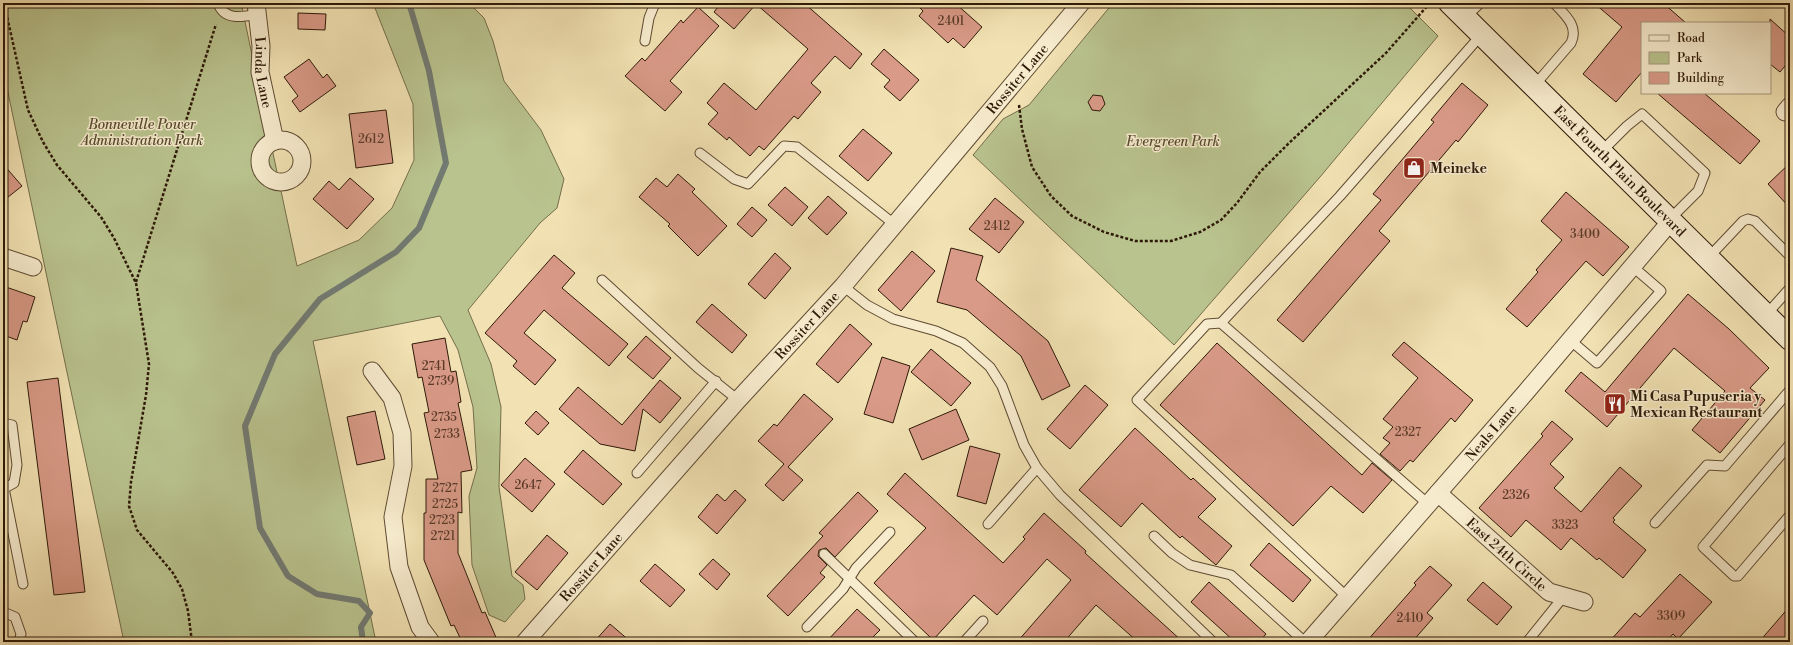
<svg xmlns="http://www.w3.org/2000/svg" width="1793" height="645" font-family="'Libre Bodoni',serif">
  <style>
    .green { fill: #b9c38e; stroke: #746e4b }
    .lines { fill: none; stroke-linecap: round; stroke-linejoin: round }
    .stream { stroke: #727a72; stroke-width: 6 }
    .building { fill: #d99a87; stroke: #2e1908 }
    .lane-casing { stroke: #5f4b33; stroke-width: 11 }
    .street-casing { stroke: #5f4b33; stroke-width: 19 }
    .secondary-casing { stroke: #2e1908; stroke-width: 24 }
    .path { stroke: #2e1908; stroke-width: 2.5; stroke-dasharray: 3 2; stroke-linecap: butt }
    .lane { stroke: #f7ecce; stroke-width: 9 }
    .street { stroke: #f7ecce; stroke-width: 17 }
    .secondary { stroke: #f7ecce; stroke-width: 22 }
    .labels { text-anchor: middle; stroke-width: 3; stroke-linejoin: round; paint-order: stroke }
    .number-label { font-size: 12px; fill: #593928 }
    .street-label { font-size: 14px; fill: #2e1908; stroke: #f7ecce }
    .park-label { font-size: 14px; font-style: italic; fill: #584c30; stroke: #f7ecce }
    .poi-label { font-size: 14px; font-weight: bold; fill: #2e1908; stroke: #f7ecce; text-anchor: start }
  </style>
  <rect width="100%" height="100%" fill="#f2e2b3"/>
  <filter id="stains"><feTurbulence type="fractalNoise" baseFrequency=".005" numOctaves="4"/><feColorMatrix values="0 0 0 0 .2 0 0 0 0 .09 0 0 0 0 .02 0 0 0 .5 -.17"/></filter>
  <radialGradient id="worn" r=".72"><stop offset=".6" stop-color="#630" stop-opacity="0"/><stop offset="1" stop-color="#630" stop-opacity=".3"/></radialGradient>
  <g class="green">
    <polygon points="3,3 241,3 297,266 359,240 392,208 414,160 413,104 373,3 469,3 484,18 493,41 504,81 541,130 564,179 557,208 540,223 468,310 491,364 501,407 499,487 512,576 523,585 525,599 505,622 489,615 472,565 469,496 477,468 473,407 458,350 440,316 313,341 376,642 124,642 3,69"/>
    <polygon points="1113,3 1405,3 1438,36 1320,177 1174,345 973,155 1003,119 1029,105"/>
  </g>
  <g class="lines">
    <polyline class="stream" points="363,642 361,627 370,613 359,601 317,594 288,576 260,528 245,426 275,354 320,299 396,252 419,228 446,163 429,71 409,3"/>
  </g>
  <g class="building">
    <polygon points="721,3 804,3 862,54 850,69 835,56 811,83 821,92 798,119 794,116 764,150 759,146 750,156 729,137 727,140 708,124 718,113 707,103 724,83 756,110 808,49 756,4 734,29 714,12"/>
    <polygon points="915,3 955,3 982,27 964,48 953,38 948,43 919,16 923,11"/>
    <polygon points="1594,3 1663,3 1686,23 1642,23 1642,72 1616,102 1583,74 1622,27"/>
    <polygon points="698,7 719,26 670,81 682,92 665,111 625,76 642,58 645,61 681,20 683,23"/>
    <polygon points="298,13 326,14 325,30 298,29"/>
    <polygon points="1770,19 1790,37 1790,60 1780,72 1770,64"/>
    <polygon points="884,49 919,80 900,101 884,87 890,80 871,64"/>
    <polygon points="309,59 323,78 327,74 336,86 300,112 292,101 298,96 284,77"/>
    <polygon points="1462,83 1488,105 1458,142 1456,140 1379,231 1390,241 1303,342 1277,320 1381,200 1373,194 1434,122 1431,120"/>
    <polygon points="1657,93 1704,93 1760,141 1740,164"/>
    <polygon points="1093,95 1102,96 1105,104 1100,111 1092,110 1088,102"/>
    <polygon points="386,110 393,163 356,168 349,114"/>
    <polygon points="863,129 892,153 868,181 839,156"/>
    <polygon points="1790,163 1790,208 1768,184"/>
    <polygon points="3,164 22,186 3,201"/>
    <polygon points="678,174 695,189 692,192 727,226 698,256 668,226 670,224 639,197 656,178 667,187"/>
    <polygon points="350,178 374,199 347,229 313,199 329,181 339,190"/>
    <polygon points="785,187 808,207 792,226 768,205"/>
    <polygon points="1566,192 1629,247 1603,276 1586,261 1527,327 1506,309 1538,272 1536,270 1562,240 1541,221"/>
    <polygon points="828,196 847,213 827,235 808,218"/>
    <polygon points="995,198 1024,222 999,253 969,229"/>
    <polygon points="752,207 767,220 752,237 737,224"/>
    <polygon points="951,248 983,256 976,280 1048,341 1070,386 1042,400 1021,356 967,310 937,302"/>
    <polygon points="912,251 935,271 901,311 878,290"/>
    <polygon points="775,253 791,268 765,299 748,284"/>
    <polygon points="554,255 575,273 562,288 628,344 609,366 544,310 524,333 556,360 535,385 513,366 517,361 485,333"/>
    <polygon points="3,286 35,297 27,322 23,321 17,340 3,335"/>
    <polygon points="1688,294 1729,329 1769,368 1750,388 1765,400 1720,453 1692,430 1725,391 1674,348 1607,427 1565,391 1581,372 1605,392"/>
    <polygon points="712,304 747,335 732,353 696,322"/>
    <polygon points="850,324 872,344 838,383 816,364"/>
    <polygon points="646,336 671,358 653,379 627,357"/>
    <polygon points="445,338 451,372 456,371 461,402 458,403 472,470 461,472 462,513 458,512 458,553 482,613 485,612 498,642 462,642 454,625 451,626 424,560 424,513 426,513 426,479 438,479 424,413 429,412 422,377 418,378 412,344"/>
    <polygon points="1404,342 1473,400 1455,422 1451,418 1413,462 1410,460 1400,471 1380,454 1390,443 1383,438 1393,427 1383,419 1418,378 1392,355"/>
    <polygon points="1217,343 1362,475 1372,463 1392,480 1363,513 1331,486 1293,526 1160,405"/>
    <polygon points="931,349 971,383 951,406 911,372"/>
    <polygon points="882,357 910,366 893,423 864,414"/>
    <polygon points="58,378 85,592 54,595 27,382"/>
    <polygon points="660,380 681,398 660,423 643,409 635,451 600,444 559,409 578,387 622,425"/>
    <polygon points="1085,385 1108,405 1070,449 1047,429"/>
    <polygon points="804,394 833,419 788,467 803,480 783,501 765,485 784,464 758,441 774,424 777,426"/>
    <polygon points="956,409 969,440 922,460 909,429"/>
    <polygon points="375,411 385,459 357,465 347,417"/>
    <polygon points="536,411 549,423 538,435 525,423"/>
    <polygon points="1552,421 1573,439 1550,464 1564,477 1554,488 1581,512 1620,467 1642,486 1613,518 1615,520 1613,522 1646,550 1623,578 1599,558 1597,560 1571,538 1561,550 1526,520 1511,537 1479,508 1543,436 1541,434"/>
    <polygon points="1135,428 1191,480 1193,478 1216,499 1198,517 1232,546 1216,565 1182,536 1180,538 1142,503 1121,527 1079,490"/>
    <polygon points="970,446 1000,454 986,504 957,496"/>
    <polygon points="583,450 622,484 603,505 564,472"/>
    <polygon points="525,458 555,484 532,512 501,485"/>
    <polygon points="905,473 1003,563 1025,539 1023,537 1044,513 1086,551 1085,553 1183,642 1138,642 1096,605 1064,642 1017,642 1071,580 1047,559 997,615 974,595 933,640 874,583 926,528 887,494"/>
    <polygon points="735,490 746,500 717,534 698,517 717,494 725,501"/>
    <polygon points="858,492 878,511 835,557 826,548 819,550 818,556 827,565 820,573 825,577 788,616 767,596 823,536 819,533"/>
    <polygon points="547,535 568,553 537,590 515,572"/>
    <polygon points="1269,543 1311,580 1293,602 1250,565"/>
    <polygon points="713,559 730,574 717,590 699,574"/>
    <polygon points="655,564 685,590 670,607 640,581"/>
    <polygon points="1430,566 1452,585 1427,613 1433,618 1412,642 1366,642 1416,585 1414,583"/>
    <polygon points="1680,574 1712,602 1678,639 1673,634 1666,642 1609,642 1635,613 1640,617"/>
    <polygon points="1209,582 1266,634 1259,642 1235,642 1191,602"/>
    <polygon points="1483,582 1512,607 1497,625 1467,600"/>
    <polygon points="1790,606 1790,642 1759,642"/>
    <polygon points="857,609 880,630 868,642 826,642"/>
    <polygon points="610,624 631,642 594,642"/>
  </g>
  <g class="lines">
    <g class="lane-casing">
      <g id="lane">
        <path d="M218,3C224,21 243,17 258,14"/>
        <polyline points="1465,18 1480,3"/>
        <polyline points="645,41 649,18 655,3"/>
        <path d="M1534,86L1571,43C1579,26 1565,15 1554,3"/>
        <polyline points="1601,152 1627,126 1642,114 1705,173 1698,191 1669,220"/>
        <polyline points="700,153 734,179 748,184 784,146 797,147 894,224"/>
        <polyline points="1708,258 1743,221 1748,219 1755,221 1790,256"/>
        <polyline points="602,280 698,368 738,400"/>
        <polyline points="843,286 867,305 893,319 936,331 963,343 990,367 1002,386 1024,445 1037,468 1060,495 1213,642"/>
        <polyline points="1766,315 1790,288"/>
        <polyline points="1221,323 1340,196 1482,34"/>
        <polyline points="1570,340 1597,363 1661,291 1632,266"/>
        <polyline points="3,423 12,425 17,465 14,483 3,489"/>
        <polyline points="1790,444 1703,547 1734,576 1738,576 1790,515"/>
        <polyline points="637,473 716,381"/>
        <polyline points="4,488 23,584"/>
        <polyline points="1655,523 1707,465 1725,466 1790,390"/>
        <polyline points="988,524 1037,468"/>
        <polyline points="1154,536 1172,553 1190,565 1231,575 1305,642"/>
        <polyline points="824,554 915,642"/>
        <polyline points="1347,597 1137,400 1207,324 1221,323 1428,504"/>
        <polyline points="3,612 15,617 21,634 19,642"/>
        <polyline points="807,627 843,589 856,568 890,532"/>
        <polyline points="964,642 983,621"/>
        <polyline points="1527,642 1564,596"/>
      </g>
    </g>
    <g class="street-casing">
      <g id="street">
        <path id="s1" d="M256,3L261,46L260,72L275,141"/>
        <polyline points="1785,112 1790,106"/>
        <circle cx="281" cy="161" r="21"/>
        <polyline points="3,257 33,267"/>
        <polyline points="372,371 392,398 402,433 403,466 393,517 399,567 420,627 431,642"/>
        <path id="s2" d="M1438,493L1549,592L1584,602"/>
        <path id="s3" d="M525,642L738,400L843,286L1081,3"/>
        <path id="s4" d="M1308,642L1526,392L1671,221"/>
      </g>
    </g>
    <g class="secondary-casing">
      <g id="secondary">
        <path id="s5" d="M1450,3L1790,339"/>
      </g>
    </g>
    <g class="path">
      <polyline points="4,3 28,110 43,142 57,165 101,217 114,238 136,283 149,364 146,395 131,482 129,506 137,530 173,573 182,589 188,611 192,642"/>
      <polyline points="1019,105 1022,129 1032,167 1051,196 1072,216 1104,232 1135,241 1171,241 1200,232 1221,220 1237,203 1260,172 1289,143 1386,53 1429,4"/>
      <polyline points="136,282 216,24"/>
    </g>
    <use href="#lane" class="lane"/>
    <use href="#street" class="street"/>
    <use href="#secondary" class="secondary"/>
  </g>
  <defs>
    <g id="shop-square" transform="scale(1.15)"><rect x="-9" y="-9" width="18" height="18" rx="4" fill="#8f2418" stroke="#f7ecce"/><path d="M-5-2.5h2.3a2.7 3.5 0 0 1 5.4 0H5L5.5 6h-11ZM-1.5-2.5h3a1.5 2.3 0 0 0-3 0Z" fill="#fff"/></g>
    <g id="restaurant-square" transform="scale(1.15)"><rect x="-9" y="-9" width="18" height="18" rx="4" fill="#8f2418" stroke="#f7ecce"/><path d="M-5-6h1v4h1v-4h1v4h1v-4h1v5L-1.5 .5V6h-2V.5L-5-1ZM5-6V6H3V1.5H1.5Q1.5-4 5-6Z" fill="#fff"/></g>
  </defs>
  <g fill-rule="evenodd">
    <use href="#shop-square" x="1414" y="168"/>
    <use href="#restaurant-square" x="1615" y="404"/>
  </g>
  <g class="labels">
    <g class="number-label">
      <text x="951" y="25">2401</text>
      <text x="371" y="143">2612</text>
      <text x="997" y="230">2412</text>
      <text x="1585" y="238">3400</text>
      <text x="434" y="370">2741</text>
      <text x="441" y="385">2739</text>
      <text x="444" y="421">2735</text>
      <text x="1408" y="436">2327</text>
      <text x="447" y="438">2733</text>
      <text x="528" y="489">2647</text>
      <text x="445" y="492">2727</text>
      <text x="1516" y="499">2326</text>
      <text x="445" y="508">2725</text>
      <text x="442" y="524">2723</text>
      <text x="1565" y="529">3323</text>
      <text x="443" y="540">2721</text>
      <text x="1671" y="620">3309</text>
      <text x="1410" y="622">2410</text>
    </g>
    <g class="street-label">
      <text dy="5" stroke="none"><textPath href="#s1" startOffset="70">Linda Lane</textPath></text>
      <text dy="5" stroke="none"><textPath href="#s3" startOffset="748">Rossiter Lane</textPath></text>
      <text dy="5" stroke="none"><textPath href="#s5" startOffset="239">East Fourth Plain Boulevard</textPath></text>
      <text dy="5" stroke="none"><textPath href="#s3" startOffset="424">Rossiter Lane</textPath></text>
      <text dy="5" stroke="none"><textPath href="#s4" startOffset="278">Neals Lane</textPath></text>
      <text dy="5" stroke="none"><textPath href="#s2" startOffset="92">East 24th Circle</textPath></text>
      <text dy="5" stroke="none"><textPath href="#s3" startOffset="100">Rossiter Lane</textPath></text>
    </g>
    <g class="park-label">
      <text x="142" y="129">Bonneville Power<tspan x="142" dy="16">Administration Park</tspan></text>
      <text x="1173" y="146">Evergreen Park</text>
    </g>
    <g class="poi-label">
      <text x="1430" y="173">Meineke</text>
      <text x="1630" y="401">Mi Casa Pupuseria y<tspan x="1630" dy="16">Mexican Restaurant</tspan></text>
    </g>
  </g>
  <rect width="1793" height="645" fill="none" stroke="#f2e2b3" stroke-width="16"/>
  <rect x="4" y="4" width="1785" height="637" fill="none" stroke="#2e1908" stroke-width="2"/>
  <rect x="8" y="8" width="1777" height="629" fill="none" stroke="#2e1908"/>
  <rect x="1641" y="22" width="130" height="72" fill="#f7ecce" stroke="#a7987f"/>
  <rect x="1649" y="35" width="20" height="6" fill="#f7ecce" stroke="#a7987f"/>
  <text x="1677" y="42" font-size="12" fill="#2e1908">Road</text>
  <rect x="1649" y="52" width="20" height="12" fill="#b9c38e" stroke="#a7987f"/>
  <text x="1677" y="62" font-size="12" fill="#2e1908">Park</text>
  <rect x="1649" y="72" width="20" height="12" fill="#d99a87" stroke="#a7987f"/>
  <text x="1677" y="82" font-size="12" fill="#2e1908">Building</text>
  <rect width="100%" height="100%" filter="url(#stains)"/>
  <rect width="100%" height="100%" fill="url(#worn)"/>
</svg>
